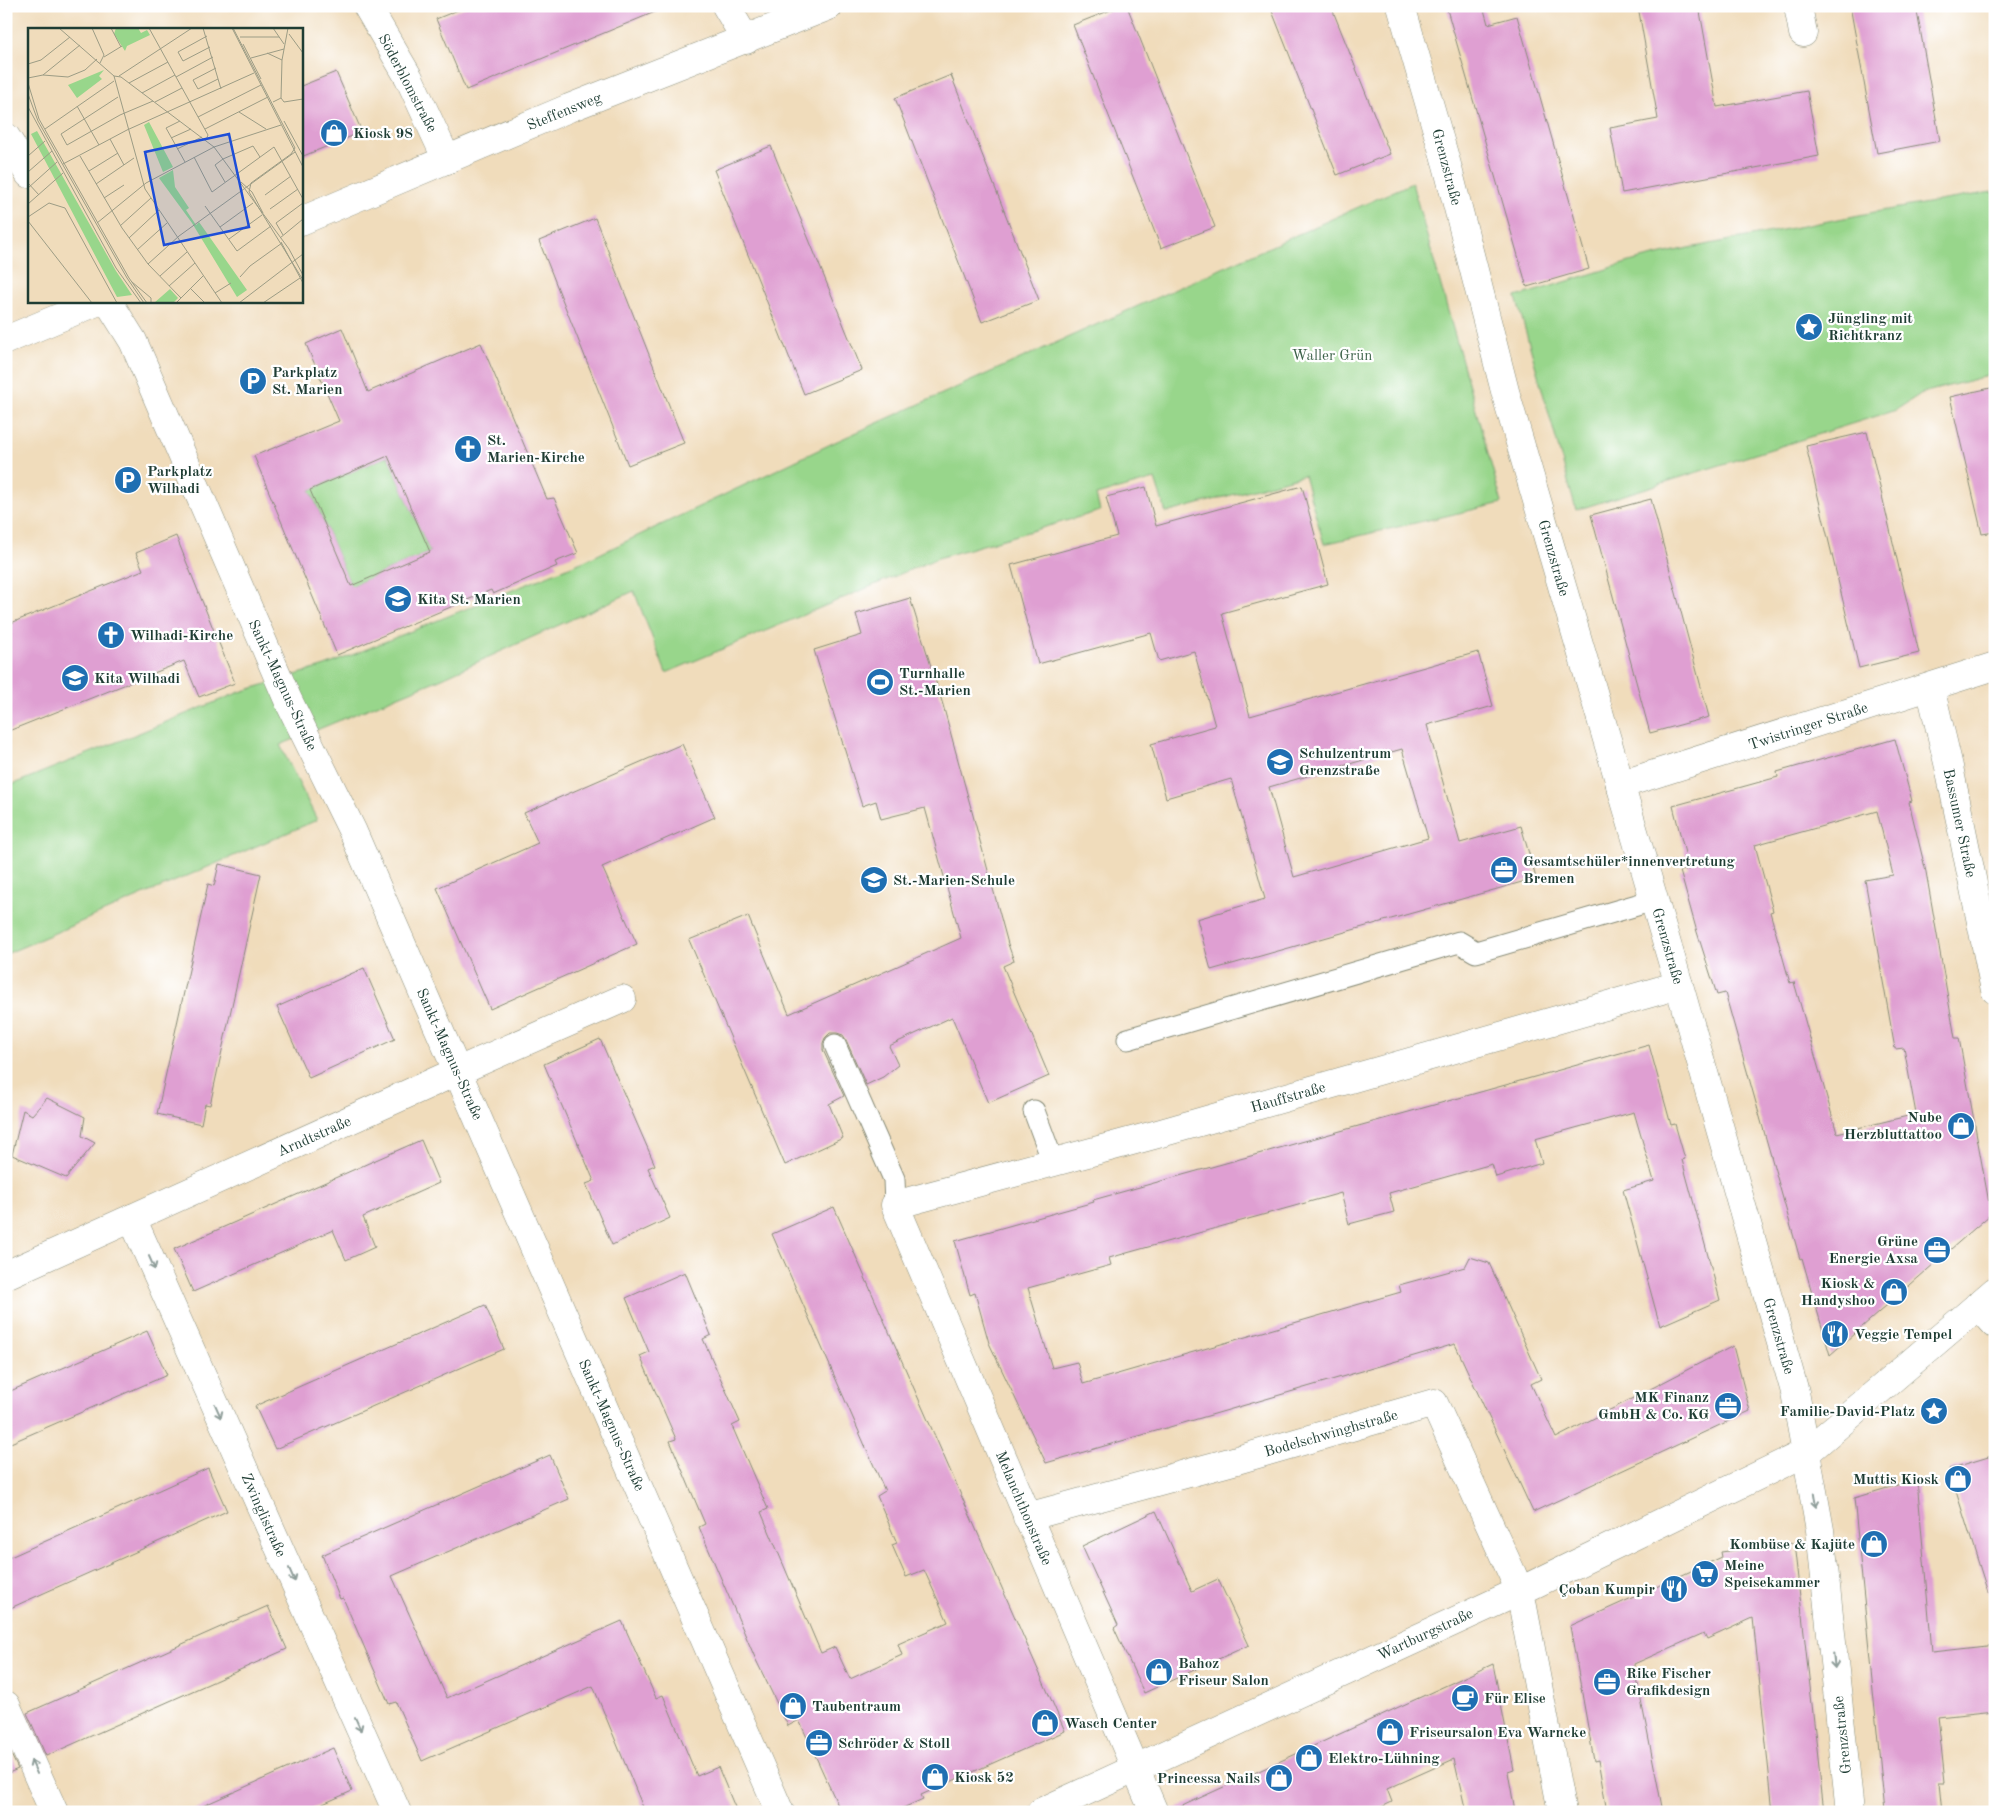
<svg xmlns="http://www.w3.org/2000/svg" width="2001" height="1818" font-family="'Old Standard TT',serif">
  <style>
    .green { fill: #98d68b; stroke: #5c8a60 }
    .building { fill: #df9fd2; fill-rule: evenodd }
    .lines { fill: none; stroke-linecap: round; stroke-linejoin: round }
    .lane-casing { stroke: #888c78; stroke-width: 23 }
    .street-casing { stroke: #888c78; stroke-width: 29 }
    .lane { stroke: #fff; stroke-width: 21 }
    .street { stroke: #fff; stroke-width: 28 }
    .oneway { stroke: #8f9e9a }
    .labels { text-anchor: middle; stroke-width: 4.5; stroke-linejoin: round; paint-order: stroke }
    .street-label { font-size: 15px; fill: #1f3d34; stroke: #fff }
    .poi-label { font-size: 15px; font-weight: bold; fill: #1f3d34; stroke: #fff; text-anchor: start }
    .park-label { font-size: 15px; fill: #3d634a; stroke: #fff }
    .inset-road { fill: none; stroke: #9c9c85; stroke-width: 1 }
    .view { fill: #1d4ed8; fill-opacity: 0.15; stroke: #1d4ed8; stroke-width: 2.5 }
    .inset-edge { fill: none; stroke: #1f3d34; stroke-width: 2.5 }
  </style>
  <rect width="100%" height="100%" fill="#fff"/>
  <filter id="ink" filterUnits="userSpaceOnUse"><feTurbulence type="fractalNoise" baseFrequency=".02" numOctaves="2"/><feDisplacementMap in="SourceGraphic" scale="10" xChannelSelector="R" yChannelSelector="G"/><feConvolveMatrix kernelMatrix="1 2 1 2 8 2 1 2 1" color-interpolation-filters="sRGB"/></filter>
  <filter id="wash" filterUnits="userSpaceOnUse"><feTurbulence type="fractalNoise" baseFrequency=".0096" numOctaves="4" result="noise"/><feDisplacementMap in="SourceGraphic" scale="20" xChannelSelector="R" yChannelSelector="G"/><feGaussianBlur stdDeviation="1.12" result="paint"/><feColorMatrix in="noise" values="0 0 0 0 0 0 0 0 0 0 0 0 0 0 0 0 0 1.4 0 .05"/><feComposite in="paint" operator="in"/></filter>
  <g filter="url(#wash)">
    <rect width="100%" height="100%" fill="#f0dcbb"/>
    <g class="green">
      <polygon points="1412,183 1502,503 1324,544 1304,475 1166,513 1155,479 1096,495 1100,511 938,558 666,673 634,591 440,679 280,745 317,820 6,954 6,787 240,692 325,666 589,559 835,442"/>
      <polygon points="1992,192 1995,195 1995,374 1922,393 1896,410 1576,510 1516,297 1633,261 1679,250 1875,212"/>
      <polygon points="388,456 430,552 351,586 310,490"/>
    </g>
    <g id="blocks">
      <g class="building">
        <polygon points="468,6 667,6 667,7 466,90 436,19"/>
        <polygon points="1121,6 1127,6 1215,227 1161,248 1073,25"/>
        <polygon points="1270,6 1331,6 1390,154 1337,175"/>
        <polygon points="1446,6 1483,6 1488,24 1517,16 1589,269 1527,287"/>
        <polygon points="1638,6 1699,6 1717,107 1807,91 1819,156 1622,193 1610,128 1658,119"/>
        <polygon points="1850,6 1916,6 1940,141 1877,153"/>
        <polygon points="336,72 362,132 301,157 301,86"/>
        <polygon points="951,75 1039,300 982,322 895,98"/>
        <polygon points="771,146 862,370 804,394 714,170"/>
        <polygon points="595,218 684,443 628,465 539,241"/>
        <path d="M342,328L368,392L481,343L547,499L554,498L578,553L555,562L557,566L493,594L491,590L337,655L254,456L339,421L306,344ZM388,456L430,552L351,586L310,490Z"/>
        <polygon points="1995,387 1995,532 1982,534 1950,397"/>
        <polygon points="1867,432 1919,653 1859,668 1806,446"/>
        <path d="M1302,486L1328,584L1222,613L1250,716L1478,652L1493,706L1427,725L1460,843L1521,826L1536,878L1211,970L1197,919L1265,899L1231,779L1166,798L1151,744L1215,726L1194,651L1159,661L1151,633L1038,664L1011,565L1117,536L1106,497L1146,487L1156,526ZM1402,749L1428,838L1294,877L1269,787Z"/>
        <polygon points="1651,499 1709,717 1650,733 1591,515"/>
        <polygon points="176,536 235,683 199,697 184,661 6,732 6,625 143,570 136,553"/>
        <polygon points="910,598 943,705 1008,944 1014,961 1003,966 1049,1076 988,1103 952,1017 889,1046 898,1065 883,1077 866,1085 846,1040 843,1035 837,1033 830,1033 825,1038 823,1043 823,1050 844,1096 829,1104 843,1138 785,1165 689,940 748,916 789,1014 961,938 925,808 881,819 876,801 862,806 814,650 862,635 856,614"/>
        <path d="M1895,739L1912,801L1909,802L1926,872L1955,1038H1959L1991,1214L1830,1355L1802,1258L1800,1259L1725,993L1717,995L1697,932L1680,871L1689,869L1673,806L1778,777L1777,772ZM1877,811L1893,875L1865,880L1895,1049L1904,1048L1916,1114L1837,1133L1794,982L1790,983L1770,912L1773,911L1755,845Z"/>
        <polygon points="682,744 715,817 602,867 637,944 490,1009 437,888 538,843 524,813"/>
        <polygon points="219,864 261,874 210,1105 205,1104 201,1124 157,1114 208,884 214,886"/>
        <polygon points="364,968 395,1039 309,1078 277,1007"/>
        <polygon points="600,1039 655,1165 648,1168 670,1218 612,1245 586,1184 594,1181 544,1064"/>
        <polygon points="1649,1045 1671,1125 1675,1124 1685,1159 1682,1160 1720,1300 1660,1326 1623,1190 1654,1181 1634,1112 1535,1139 1542,1163 1496,1177 1492,1164 1389,1193 1394,1212 1349,1224 1341,1193 1109,1258 1111,1265 1028,1288 1052,1368 1077,1362 1083,1384 1401,1292 1399,1285 1465,1267 1470,1257 1489,1263 1541,1379 1531,1384 1556,1438 1733,1346 1750,1411 1533,1512 1455,1344 1046,1463 989,1343 975,1293 970,1295 955,1241 1094,1202 1093,1200"/>
        <polygon points="47,1098 85,1117 82,1136 95,1143 66,1178 12,1155 23,1110 32,1115"/>
        <polygon points="421,1140 439,1183 363,1217 375,1247 346,1260 333,1230 193,1292 174,1249"/>
        <polygon points="834,1207 1065,1731 921,1795 923,1799 894,1812 841,1812 799,1720 788,1726 756,1660 699,1527 705,1524 670,1441 676,1439 640,1356 649,1352 626,1298 685,1272 711,1335 703,1339 740,1422 732,1426 768,1509 761,1512 821,1653 835,1647 850,1679 902,1655 898,1644 948,1622 924,1570 906,1577 892,1545 897,1543 877,1496 885,1491 772,1234"/>
        <polygon points="485,1305 504,1349 275,1449 255,1406"/>
        <polygon points="147,1331 167,1375 6,1445 6,1393"/>
        <polygon points="550,1455 569,1499 392,1576 447,1698 622,1621 656,1698 663,1695 697,1776 718,1767 737,1812 645,1812 593,1686 422,1761 396,1702 389,1704 343,1598 340,1599 322,1555"/>
        <polygon points="1995,1455 1995,1592 1988,1593 1949,1469"/>
        <polygon points="208,1468 227,1511 6,1610 6,1559"/>
        <polygon points="1917,1479 1932,1652 1995,1645 1995,1711 1938,1717 1945,1782 1939,1782 1942,1812 1885,1812 1854,1498"/>
        <polygon points="1156,1511 1192,1591 1218,1579 1249,1645 1144,1693 1114,1628 1118,1625 1082,1546"/>
        <polygon points="1794,1543 1824,1812 1773,1812 1753,1618 1707,1639 1704,1633 1634,1664 1663,1812 1607,1812 1598,1760 1594,1761 1570,1626 1722,1557 1721,1552"/>
        <polygon points="268,1606 287,1649 46,1756 27,1713"/>
        <polygon points="1493,1664 1514,1770 1508,1772 1515,1812 1466,1812 1454,1759 1387,1789 1392,1802 1371,1812 1169,1812"/>
        <polygon points="6,1744 18,1769 6,1774"/>
        <polygon points="333,1748 352,1791 305,1812 189,1812"/>
      </g>
    </g>
  </g>
  <g filter="url(#ink)">
    <use href="#blocks" fill-opacity="0" stroke="#888c78" stroke-width="1"/>
    <g class="lines">
      <g class="lane-casing">
        <g id="lane">
          <polyline points="1128,1039 1459,942 1476,952 1654,900"/>
          <polyline points="835,1045 894,1179 895,1205"/>
          <polyline points="1034,1111 1053,1162"/>
        </g>
      </g>
      <g class="street-casing">
        <g id="street">
          <polyline points="367,6 409,78 447,160"/>
          <polyline points="726,6 746,40"/>
          <polyline points="1401,6 1447,165 1506,395 1679,985 1795,1392 1820,1530 1850,1812"/>
          <polyline points="1798,6 1803,33"/>
          <polyline points="6,137 29,174"/>
          <polyline points="301,221 569,108 829,6"/>
          <polyline points="108,301 133,341 288,700 353,832 780,1812"/>
          <polyline points="6,340 99,301"/>
          <polyline points="1930,687 1949,767 1995,990"/>
          <polyline points="1620,785 1995,666"/>
          <polyline points="132,1218 397,1812"/>
          <polyline points="6,1275 458,1071 622,999"/>
          <polyline points="1978,1305 1995,1324"/>
          <polyline points="1027,1517 1237,1460 1434,1403 1520,1591 1562,1812"/>
          <polyline points="6,1705 54,1812"/>
          <polyline points="1041,1812 1520,1591 1807,1452 1995,1291"/>
          <polyline points="1154,1812 895,1205 1154,1135 1679,985"/>
        </g>
      </g>
      <use href="#lane" class="lane"/>
      <use href="#street" class="street"/>
    </g>
    <defs><path id="oneway-shaft" d="M-6 0H5M1.5-3L5.5 0L1.5 3" fill="none" stroke-width="1.6" stroke-linecap="round" stroke-linejoin="round" transform="scale(1.25)"/></defs>
    <g class="oneway">
      <use href="#oneway-shaft" transform="translate(152 1263) rotate(66)"/>
      <use href="#oneway-shaft" transform="translate(218 1411) rotate(66)"/>
      <use href="#oneway-shaft" transform="translate(1815 1500) rotate(81)"/>
      <use href="#oneway-shaft" transform="translate(292 1575) rotate(66)"/>
      <use href="#oneway-shaft" transform="translate(1834 1661) rotate(84)"/>
      <use href="#oneway-shaft" transform="translate(358 1724) rotate(66)"/>
      <use href="#oneway-shaft" transform="translate(34 1767) rotate(-114)"/>
    </g>
  </g>
  <defs>
    <g id="shop-disc" transform="scale(1.4375)"><circle r="9.5" fill="#1f6fb2" stroke="#fff"/><path d="M-5-2.5h2.3a2.7 3.5 0 0 1 5.4 0H5L5.5 6h-11ZM-1.5-2.5h3a1.5 2.3 0 0 0-3 0Z" fill="#fff"/></g>
    <g id="sight-disc" transform="scale(1.4375)"><circle r="9.5" fill="#1f6fb2" stroke="#fff"/><path d="M0-6L1.8-2.2L6-1.7L2.9 1.2L3.7 5.4L0 3.3L-3.7 5.4L-2.9 1.2L-6-1.7L-1.8-2.2Z" fill="#fff"/></g>
    <g id="parking-disc" transform="scale(1.4375)"><circle r="9.5" fill="#1f6fb2" stroke="#fff"/><path d="M-3.5-5.5H1a3.5 3.5 0 0 1 0 7H-1V5.5H-3.5ZM-1-3.4V-.6H.8a1.4 1.4 0 0 0 0-2.8Z" fill="#fff"/></g>
    <g id="church-disc" transform="scale(1.4375)"><circle r="9.5" fill="#1f6fb2" stroke="#fff"/><path d="M-1.2-6h2.4v3.5h3.3v2.4h-3.3V6h-2.4V-.1h-3.3v-2.4h3.3Z" fill="#fff"/></g>
    <g id="school-disc" transform="scale(1.4375)"><circle r="9.5" fill="#1f6fb2" stroke="#fff"/><path d="M0-5L7-2L0 1L-7-2ZM-4 1L0 2.5L4 1V4Q0 6-4 4Z" fill="#fff"/></g>
    <g id="stadium-disc" transform="scale(1.4375)"><circle r="9.5" fill="#1f6fb2" stroke="#fff"/><path d="M0-5a6.5 5 0 1 0 0 10a6.5 5 0 1 0 0-10ZM-3.5-1.8h7v3.6h-7Z" fill="#fff"/></g>
    <g id="office-disc" transform="scale(1.4375)"><circle r="9.5" fill="#1f6fb2" stroke="#fff"/><path d="M-6-3h4V-5.5h4V-3h4V5H-6ZM-1-4.5V-3h2v-1.5ZM-6 0V1H6V0Z" fill="#fff"/></g>
    <g id="restaurant-disc" transform="scale(1.4375)"><circle r="9.5" fill="#1f6fb2" stroke="#fff"/><path d="M-5-6h1v4h1v-4h1v4h1v-4h1v5L-1.5 .5V6h-2V.5L-5-1ZM5-6V6H3V1.5H1.5Q1.5-4 5-6Z" fill="#fff"/></g>
    <g id="supermarket-disc" transform="scale(1.4375)"><circle r="9.5" fill="#1f6fb2" stroke="#fff"/><path d="M-6-5.5h2.5l.6 2H6L4.5 2H-2.5L-4.4-4H-6ZM-1.5 3.2a1.3 1.3 0 1 0 .1 0ZM3 3.2a1.3 1.3 0 1 0 .1 0Z" fill="#fff"/></g>
    <g id="cafe-disc" transform="scale(1.4375)"><circle r="9.5" fill="#1f6fb2" stroke="#fff"/><path d="M-5.5-4.5H6V0H3Q3 3.5 0 3.5H-2.5Q-5.5 3.5-5.5 0ZM3-3.2v2h1.7v-2ZM-6 4.5H4V6H-6Z" fill="#fff"/></g>
  </defs>
  <g fill-rule="evenodd">
    <use href="#shop-disc" x="334" y="133"/>
    <use href="#sight-disc" x="1809" y="327"/>
    <use href="#parking-disc" x="253" y="381"/>
    <use href="#church-disc" x="468" y="449"/>
    <use href="#parking-disc" x="128" y="480"/>
    <use href="#school-disc" x="398" y="599"/>
    <use href="#church-disc" x="111" y="635"/>
    <use href="#school-disc" x="75" y="678"/>
    <use href="#stadium-disc" x="880" y="682"/>
    <use href="#school-disc" x="1280" y="762"/>
    <use href="#office-disc" x="1504" y="870"/>
    <use href="#school-disc" x="874" y="880"/>
    <use href="#shop-disc" x="1961" y="1126"/>
    <use href="#office-disc" x="1937" y="1250"/>
    <use href="#shop-disc" x="1894" y="1292"/>
    <use href="#restaurant-disc" x="1835" y="1334"/>
    <use href="#office-disc" x="1728" y="1406"/>
    <use href="#sight-disc" x="1934" y="1411"/>
    <use href="#shop-disc" x="1958" y="1479"/>
    <use href="#shop-disc" x="1874" y="1544"/>
    <use href="#supermarket-disc" x="1705" y="1574"/>
    <use href="#restaurant-disc" x="1674" y="1589"/>
    <use href="#shop-disc" x="1159" y="1672"/>
    <use href="#office-disc" x="1607" y="1682"/>
    <use href="#cafe-disc" x="1465" y="1698"/>
    <use href="#shop-disc" x="793" y="1706"/>
    <use href="#shop-disc" x="1045" y="1723"/>
    <use href="#shop-disc" x="1390" y="1732"/>
    <use href="#office-disc" x="819" y="1743"/>
    <use href="#shop-disc" x="1309" y="1758"/>
    <use href="#shop-disc" x="935" y="1777"/>
    <use href="#shop-disc" x="1279" y="1778"/>
  </g>
  <g class="labels">
    <g class="street-label">
      <text transform="translate(408 83) rotate(62)" y="5">Söderblomstraße</text>
      <text transform="translate(564 111) rotate(-22)" y="5">Steffensweg</text>
      <text transform="translate(1447 167) rotate(75)" y="5">Grenzstraße</text>
      <text transform="translate(1554 558) rotate(74)" y="5">Grenzstraße</text>
      <text transform="translate(283 685) rotate(65)" y="5">Sankt-Magnus-Straße</text>
      <text transform="translate(1808 726) rotate(-18)" y="5">Twistringer Straße</text>
      <text transform="translate(1960 823) rotate(78)" y="5">Bassumer Straße</text>
      <text transform="translate(1668 946) rotate(74)" y="5">Grenzstraße</text>
      <text transform="translate(450 1054) rotate(66)" y="5">Sankt-Magnus-Straße</text>
      <text transform="translate(1288 1097) rotate(-16)" y="5">Hauffstraße</text>
      <text transform="translate(314 1136) rotate(-24)" y="5">Arndtstraße</text>
      <text transform="translate(1779 1336) rotate(74)" y="5">Grenzstraße</text>
      <text transform="translate(612 1425) rotate(66)" y="5">Sankt-Magnus-Straße</text>
      <text transform="translate(1331 1433) rotate(-16)" y="5">Bodelschwinghstraße</text>
      <text transform="translate(1024 1508) rotate(67)" y="5">Melanchthonstraße</text>
      <text transform="translate(264 1515) rotate(66)" y="5">Zwinglistraße</text>
      <text transform="translate(1425 1634) rotate(-25)" y="5">Wartburgstraße</text>
      <text transform="translate(1842 1735) rotate(-96)" y="5">Grenzstraße</text>
    </g>
    <g class="poi-label">
      <text x="353" y="138">Kiosk 98</text>
      <text x="1828" y="323">Jüngling mit<tspan x="1828" dy="17">Richtkranz</tspan></text>
      <text x="272" y="377">Parkplatz<tspan x="272" dy="17">St. Marien</tspan></text>
      <text x="487" y="445">St.<tspan x="487" dy="17">Marien-Kirche</tspan></text>
      <text x="147" y="476">Parkplatz<tspan x="147" dy="17">Wilhadi</tspan></text>
      <text x="417" y="604">Kita St. Marien</text>
      <text x="130" y="640">Wilhadi-Kirche</text>
      <text x="899" y="678">Turnhalle<tspan x="899" dy="17">St.-Marien</tspan></text>
      <text x="94" y="683">Kita Wilhadi</text>
      <text x="1299" y="758">Schulzentrum<tspan x="1299" dy="17">Grenzstraße</tspan></text>
      <text x="1523" y="866">Gesamtschüler*innenvertretung<tspan x="1523" dy="17">Bremen</tspan></text>
      <text x="893" y="885">St.-Marien-Schule</text>
      <text x="1942" y="1122" text-anchor="end">Nube<tspan x="1942" dy="17">Herzbluttattoo</tspan></text>
      <text x="1918" y="1246" text-anchor="end">Grüne<tspan x="1918" dy="17">Energie Axsa</tspan></text>
      <text x="1875" y="1288" text-anchor="end">Kiosk &amp;<tspan x="1875" dy="17">Handyshoo</tspan></text>
      <text x="1854" y="1339">Veggie Tempel</text>
      <text x="1709" y="1402" text-anchor="end">MK Finanz<tspan x="1709" dy="17">GmbH &amp; Co. KG</tspan></text>
      <text x="1915" y="1416" text-anchor="end">Familie-David-Platz</text>
      <text x="1939" y="1484" text-anchor="end">Muttis Kiosk</text>
      <text x="1855" y="1549" text-anchor="end">Kombüse &amp; Kajüte</text>
      <text x="1724" y="1570">Meine<tspan x="1724" dy="17">Speisekammer</tspan></text>
      <text x="1655" y="1594" text-anchor="end">Çoban Kumpir</text>
      <text x="1178" y="1668">Bahoz<tspan x="1178" dy="17">Friseur Salon</tspan></text>
      <text x="1626" y="1678">Rike Fischer<tspan x="1626" dy="17">Grafikdesign</tspan></text>
      <text x="1484" y="1703">Für Elise</text>
      <text x="812" y="1711">Taubentraum</text>
      <text x="1064" y="1728">Wasch Center</text>
      <text x="1409" y="1737">Friseursalon Eva Warncke</text>
      <text x="838" y="1748">Schröder &amp; Stoll</text>
      <text x="1328" y="1763">Elektro-Lühning</text>
      <text x="954" y="1782">Kiosk 52</text>
      <text x="1260" y="1783" text-anchor="end">Princessa Nails</text>
    </g>
    <g class="park-label">
      <text x="1332" y="360">Waller Grün</text>
    </g>
  </g>
  <g transform="translate(28 28)">
    <rect width="275" height="275" fill="#f0dcbb"/>
    <path d="M88,0H110L113,5L119,2L122,7L99,18L97,23L86,6ZM76,42L71,48L74,51L49,70L40,57ZM121,94L145,139L135,144L116,97ZM9,103L88,243L104,267L89,269L3,106ZM145,142L147,159L161,180L158,182L168,197L171,194L219,262L209,269L164,195L131,150ZM142,261L150,270L145,275H126Z" fill="#98d68b"/>
    <path class="inset-road" d="M31,0L86,48L93,49L186,119L261,221L275,247M64,0L76,27L72,35M83,0L93,19M121,0L180,107L178,112M175,0L193,61M204,0L275,139M205,0L267,120L263,126L223,155L221,164L275,252M245,0L256,16M261,6L275,25M179,8L150,24L155,33L182,19M212,9H251M215,16L233,51M239,25L254,32M76,29L94,18M223,30L256,21M0,36L13,32L42,9M188,40L165,52L170,61L190,51M15,47L52,17M86,48L117,161L194,275M91,48L164,0M148,49L185,29M0,50L15,47L40,49L57,42L69,31M0,55L11,91L101,250L119,275M101,55L140,34M114,65L147,47M0,66L10,93L99,250L116,275M90,69L33,106L39,117L92,87L125,73M253,70L256,74L275,71M127,74L154,60M245,74L253,70L254,32L260,0M49,78L71,117M0,79L88,240L113,275M211,84L238,101M170,89L233,57M152,93L138,100L157,134M256,93L275,128M17,101L86,53M177,101L240,69M143,110L163,101M82,111L96,137M149,121L174,109M0,128L17,113M52,128L94,200L120,236L153,270M166,129L184,164L246,119L275,171M35,136L99,102L226,45M61,143L90,125M0,144L24,123M197,154L187,137L195,131L225,118L232,129M213,154L224,164L235,185M0,155L11,167M68,156L106,130M0,160L29,134M237,167L263,148M76,170L96,157M0,176L35,145M177,178L209,223L243,198M242,181L270,161M0,189L21,175L37,180L89,275M0,193L64,275M69,195L118,155L186,119L253,97M92,198L123,170M192,199L225,175M255,207L248,195L275,175M101,210L131,182M252,210L275,191M201,211L234,187M253,214L275,255M109,222L139,195M120,236L151,208L267,124M132,248L159,224M212,249L222,238L254,215M104,254L123,270V275M141,258L167,235M162,260L177,275M187,265L203,255M148,275L175,248M211,275L275,226M235,275L272,250"/>
    <path class="view" d="M201,106L221,199L136,217L117,124Z"/>
    <rect width="275" height="275" class="inset-edge"/>
  </g>
  <rect width="2001" height="1818" fill="none" stroke="#fff" stroke-width="25"/>
</svg>
